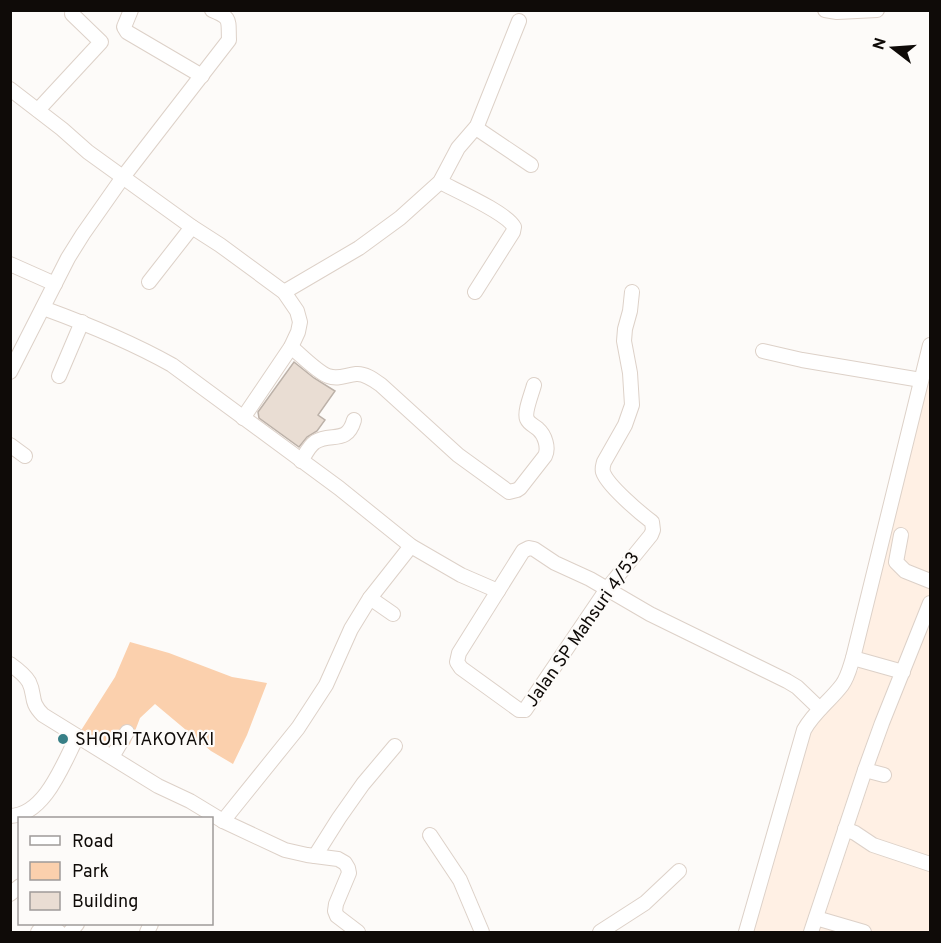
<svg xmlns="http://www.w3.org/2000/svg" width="941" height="943" font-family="Overpass,sans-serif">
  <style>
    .built { fill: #fff0e4 }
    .green { fill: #fbd0ad }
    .building { fill: #e9ddd3; stroke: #bcb1a8; stroke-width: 1.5 }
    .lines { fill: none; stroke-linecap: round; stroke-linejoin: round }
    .minor-casing { stroke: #ddd1c8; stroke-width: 16 }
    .minor { stroke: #fff; stroke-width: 14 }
    .poi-dot { fill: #377f86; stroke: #fdfbf9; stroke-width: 2 }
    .labels { text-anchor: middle; stroke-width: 4.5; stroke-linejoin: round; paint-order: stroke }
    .street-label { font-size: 18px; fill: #0f0b08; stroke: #fdfbf9 }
    .poi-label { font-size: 18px; fill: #0f0b08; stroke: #fdfbf9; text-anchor: start }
  </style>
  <rect width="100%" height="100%" fill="#fdfbf9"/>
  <polygon class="built" points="930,364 930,932 749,932 806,735 816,720 848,689 852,673 858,671 863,649 859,643"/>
  <polygon class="green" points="130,642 169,653 232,677 267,683 247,735 233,764 211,751 155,704 140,718 130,744 120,754 80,732 115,677"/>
  <polygon class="building" points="294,362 314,378 335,391 318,415 325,420 317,431 307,437 299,447 259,418 258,412"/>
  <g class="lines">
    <g class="minor-casing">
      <g id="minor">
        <polyline points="131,10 124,27 127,32 202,76"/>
        <polyline points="825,10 837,12 877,10"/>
        <polyline points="10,89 62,129 88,152 192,227 220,245 284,292 297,311 300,322 298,332 291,347 243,418"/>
        <polyline points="38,110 101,42 72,14"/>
        <polyline points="477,126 479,130 531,165"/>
        <path d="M440,182C457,191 507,213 514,227L513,232L475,292"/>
        <polyline points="10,264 55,284"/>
        <polyline points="149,282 192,227"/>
        <polyline points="284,292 359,248 400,218 440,182 458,148 477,126 519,21"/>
        <path d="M632,292L630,311L625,329L624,341L630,373L632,405L625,425L604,462C603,466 602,468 603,472C607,485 640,513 652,522L653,530L651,535L607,589L525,710H519L461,668L457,662L459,653L523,551L529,548L534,549L555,563L590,579L650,614L787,681L797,687L820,709"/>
        <path d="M43,308C87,324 131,342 172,365L339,488L411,546L461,575L498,591"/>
        <path d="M291,347C301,355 317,372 328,376C338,380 346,375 356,374C365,373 374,380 381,385L458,455L509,492L517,490L520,488L545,456C549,448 545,435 538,429C535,426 529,424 527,419C524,412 532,393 534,385"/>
        <polyline points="763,351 802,360 921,380"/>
        <path d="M10,372L68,258L83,234L123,177L229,40C228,20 232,18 212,10"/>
        <polyline points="59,376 82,322"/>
        <polyline points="10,445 25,456"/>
        <path d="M301,461C305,455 309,446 315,442C331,432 347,445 354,420"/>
        <polyline points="901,535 896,562 905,571 930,581"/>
        <polyline points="370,598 393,614"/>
        <polyline points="853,658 903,672"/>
        <path d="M10,664C17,669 25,675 29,682C36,696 29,701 43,715L158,786L190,801L223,821L285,850L307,855L338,859L345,863L348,868L349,873L336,904L335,911L337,916L358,932"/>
        <polyline points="112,757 127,732"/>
        <polyline points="865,770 884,775"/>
        <path d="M10,816C45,815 63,764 77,737"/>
        <polyline points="223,821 298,728 326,685 351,629 370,598 411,546"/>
        <polyline points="845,829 855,833 873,845 930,864"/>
        <polyline points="430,835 460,880 482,932"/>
        <polyline points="315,856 339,818 363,784 395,746"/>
        <polyline points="10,894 20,886"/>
        <polyline points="816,918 864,932"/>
        <polyline points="38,932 43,926 49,925 59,932"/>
        <polyline points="70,932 77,924"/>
        <polyline points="147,932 151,924"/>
        <polyline points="600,932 645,903 679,871"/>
        <path d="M746,932L804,730C814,712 830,701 842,685C848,677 850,667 853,658L930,345"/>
        <polyline points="811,932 865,770 882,723 930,603"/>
      </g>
    </g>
    <use href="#minor" class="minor"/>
  </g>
  <circle class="poi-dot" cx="63" cy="739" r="6"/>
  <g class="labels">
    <g class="street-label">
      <text transform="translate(582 629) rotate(-55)" y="6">Jalan SP Mahsuri 4/53</text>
    </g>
    <g class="poi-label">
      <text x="75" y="745">SHORI TAKOYAKI</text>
    </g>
  </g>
  <rect width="941" height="943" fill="none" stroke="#0f0b08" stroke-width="24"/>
  <rect x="18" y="817" width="195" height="108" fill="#fdfbf9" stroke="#9e9b99" stroke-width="1.5"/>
  <rect x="30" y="836" width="30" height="9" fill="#ffffff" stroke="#9e9b99" stroke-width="1.5"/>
  <text x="72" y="847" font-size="18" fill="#0f0b08">Road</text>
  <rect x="30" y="862" width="30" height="18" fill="#fbd0ad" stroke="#9e9b99" stroke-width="1.5"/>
  <text x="72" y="877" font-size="18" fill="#0f0b08">Park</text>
  <rect x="30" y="892" width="30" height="18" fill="#e9ddd3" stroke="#9e9b99" stroke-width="1.5"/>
  <text x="72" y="907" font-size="18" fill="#0f0b08">Building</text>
  <g transform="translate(893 48) rotate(287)" stroke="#fdfbf9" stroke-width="4.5" paint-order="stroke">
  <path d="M0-4.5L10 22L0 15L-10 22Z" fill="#0f0b08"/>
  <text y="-9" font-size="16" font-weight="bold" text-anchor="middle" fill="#0f0b08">N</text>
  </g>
</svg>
